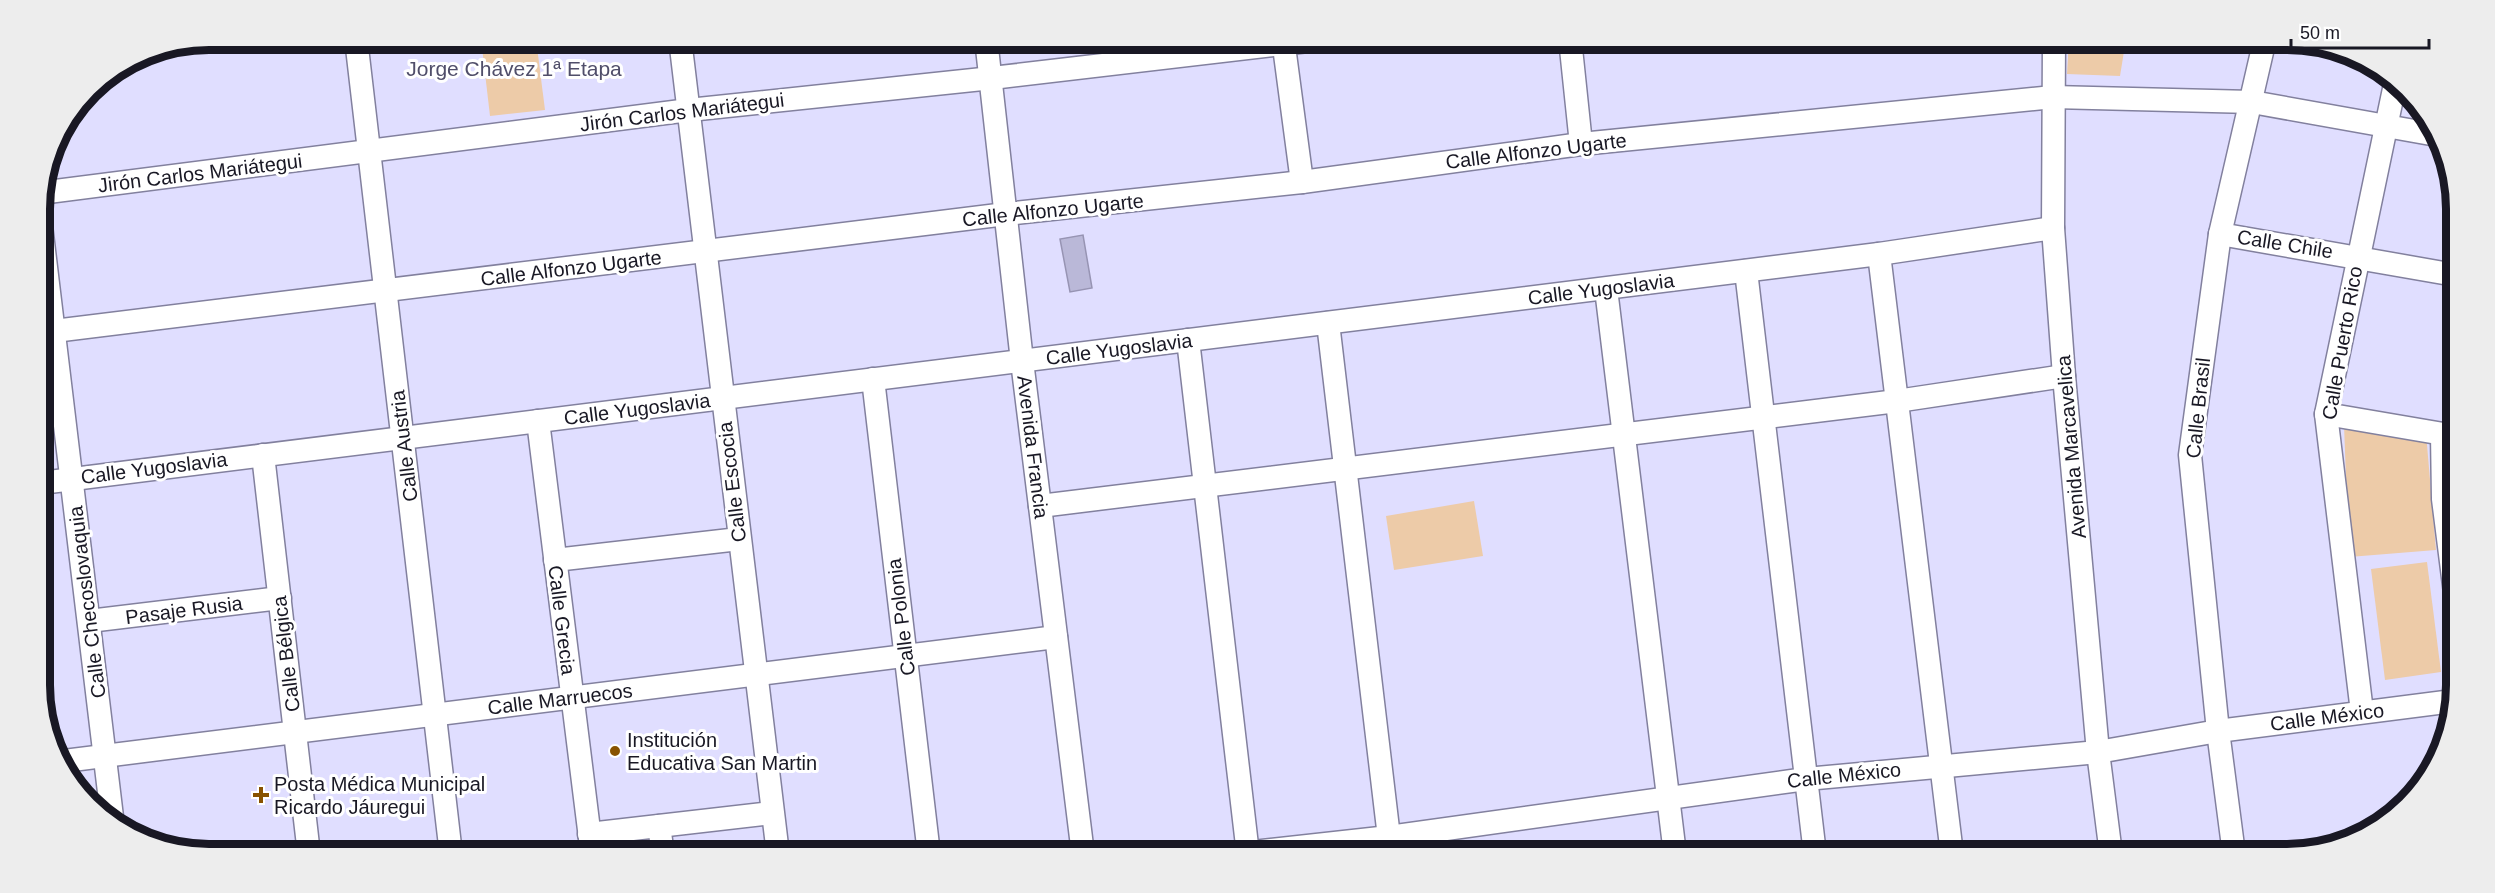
<svg xmlns="http://www.w3.org/2000/svg" width="2495" height="893" font-family="Arial,sans-serif">
  <style>
    .green { fill: #edcba8 }
    .building { fill: #bab8d8; stroke: #9794b3; stroke-width: 1.5 }
    .lines { fill: none; stroke-linecap: round; stroke-linejoin: round }
    .minor-casing { stroke: #82809e; stroke-width: 25 }
    .minor { stroke: #fff; stroke-width: 22 }
    .poi-dot { fill: #885200; stroke: #fff; stroke-width: 2 }
    .labels { text-anchor: middle; stroke-width: 6; stroke-linejoin: round; paint-order: stroke }
    .street-label { font-size: 20px; fill: #191824; stroke: #fff }
    .poi-label { font-size: 20px; fill: #191824; stroke: #fff; text-anchor: start }
    .neighbourhood-label { font-size: 21px; fill: #504e6a; stroke: #fff }
    .rim { fill: none; stroke: #191824; stroke-width: 8 }
  </style>
  <rect width="100%" height="100%" fill="#e0deff"/>
  <g class="green">
    <polygon points="481,39 536,39 545,110 490,116"/>
    <polygon points="2069,39 2126,39 2120,76 2067,74"/>
    <polygon points="2344,425 2426,433 2436,550 2349,557"/>
    <polygon points="1474,501 1483,556 1394,570 1386,516"/>
    <polygon points="2427,562 2441,672 2385,680 2371,569"/>
    <polygon points="657,837 660,854 599,854 597,844"/>
  </g>
  <polygon class="building" points="1083,235 1092,288 1070,292 1060,239"/>
  <g class="lines">
    <g class="minor-casing">
      <g id="minor">
        <polyline points="356,39 451,854"/>
        <polyline points="680,39 778,854"/>
        <polyline points="986,39 1022,361 1083,854"/>
        <polyline points="1283,39 1302,182"/>
        <polyline points="1570,39 1581,144"/>
        <polyline points="2054,39 2053,228 2064,376 2098,752 2111,854"/>
        <polyline points="40,193 689,110 992,78 1325,39"/>
        <polyline points="39,209 112,817"/>
        <polyline points="2220,234 2455,275"/>
        <polyline points="1879,254 1952,854"/>
        <polyline points="1746,271 1815,854"/>
        <polyline points="1606,289 1675,854"/>
        <polyline points="1328,323 1391,854"/>
        <polyline points="54,331 1006,214 1302,182 1581,144 2053,97 2252,102 2431,134"/>
        <polyline points="1188,340 1248,854"/>
        <polyline points="873,379 929,854"/>
        <polyline points="2326,414 2455,436"/>
        <polyline points="538,421 592,854"/>
        <polyline points="2442,434 2443,499 2456,601"/>
        <polyline points="263,455 309,854"/>
        <polyline points="41,483 1879,254 2053,228"/>
        <polyline points="1040,506 1897,401 2064,376"/>
        <polyline points="555,560 739,539"/>
        <polyline points="89,621 280,598"/>
        <polyline points="2362,712 2326,414 2395,84"/>
        <polyline points="64,761 1056,637"/>
        <polyline points="659,826 663,854"/>
        <polyline points="589,834 772,813"/>
        <polyline points="1235,854 1389,837 1806,779 2098,752 2218,731 2453,701"/>
        <polyline points="2234,854 2218,731 2190,455 2220,234 2265,39"/>
      </g>
    </g>
    <use href="#minor" class="minor"/>
  </g>
  <g class="poi-dot">
    <circle cx="615" cy="751" r="6"/>
    <path d="M258 786h6v6h6v6h-6v6h-6v-6h-6v-6h6z"/>
  </g>
  <g class="labels">
    <g class="street-label">
      <text transform="translate(682 112) rotate(-7)" y="7">Jirón Carlos Mariátegui</text>
      <text transform="translate(1536 151) rotate(-7)" y="7">Calle Alfonzo Ugarte</text>
      <text transform="translate(200 173) rotate(-7)" y="7">Jirón Carlos Mariátegui</text>
      <text transform="translate(1053 210) rotate(-6)" y="7">Calle Alfonzo Ugarte</text>
      <text transform="translate(2285 244) rotate(9)" y="7">Calle Chile</text>
      <text transform="translate(571 268) rotate(-7)" y="7">Calle Alfonzo Ugarte</text>
      <text transform="translate(1601 289) rotate(-7)" y="7">Calle Yugoslavia</text>
      <text transform="translate(2342 343) rotate(-80)" y="7">Calle Puerto Rico</text>
      <text transform="translate(1119 349) rotate(-7)" y="7">Calle Yugoslavia</text>
      <text transform="translate(2198 408) rotate(-84)" y="7">Calle Brasil</text>
      <text transform="translate(637 409) rotate(-7)" y="7">Calle Yugoslavia</text>
      <text transform="translate(404 446) rotate(-97)" y="7">Calle Austria</text>
      <text transform="translate(1033 447) rotate(83)" y="7">Avenida Francia</text>
      <text transform="translate(2071 447) rotate(-95)" y="7">Avenida Marcavelica</text>
      <text transform="translate(154 468) rotate(-7)" y="7">Calle Yugoslavia</text>
      <text transform="translate(732 482) rotate(-97)" y="7">Calle Escocia</text>
      <text transform="translate(87 602) rotate(-97)" y="7">Calle Checoslovaquia</text>
      <text transform="translate(184 610) rotate(-7)" y="7">Pasaje Rusia</text>
      <text transform="translate(901 617) rotate(-97)" y="7">Calle Polonia</text>
      <text transform="translate(562 620) rotate(83)" y="7">Calle Grecia</text>
      <text transform="translate(286 654) rotate(-97)" y="7">Calle Bélgica</text>
      <text transform="translate(560 699) rotate(-7)" y="7">Calle Marruecos</text>
      <text transform="translate(2327 717) rotate(-7)" y="7">Calle México</text>
      <text transform="translate(1844 775) rotate(-6)" y="7">Calle México</text>
    </g>
    <g class="poi-label">
      <text x="627" y="747">Institución<tspan x="627" dy="23">Educativa San Martin</tspan></text>
      <text x="274" y="791">Posta Médica Municipal<tspan x="274" dy="23">Ricardo Jáuregui</tspan></text>
    </g>
    <g class="neighbourhood-label">
      <text x="514" y="76">Jorge Chávez 1ª Etapa</text>
    </g>
  </g>
  <path d="M0 0H2495V893H0ZM209 50H2287A159 159 0 0 1 2446 209V685A159 159 0 0 1 2287 844H209A159 159 0 0 1 50 685V209A159 159 0 0 1 209 50Z" fill="#ededed" fill-rule="evenodd"/>
  <path class="rim" d="M209 50H2287A159 159 0 0 1 2446 209V685A159 159 0 0 1 2287 844H209A159 159 0 0 1 50 685V209A159 159 0 0 1 209 50Z"/>
  <path d="M2291 39v9h138v-9" fill="none" stroke="#191824" stroke-width="3"/>
  <text x="2300" y="39" font-size="18" fill="#191824" stroke="#ffffff" stroke-width="4.5" paint-order="stroke">50 m</text>
</svg>
